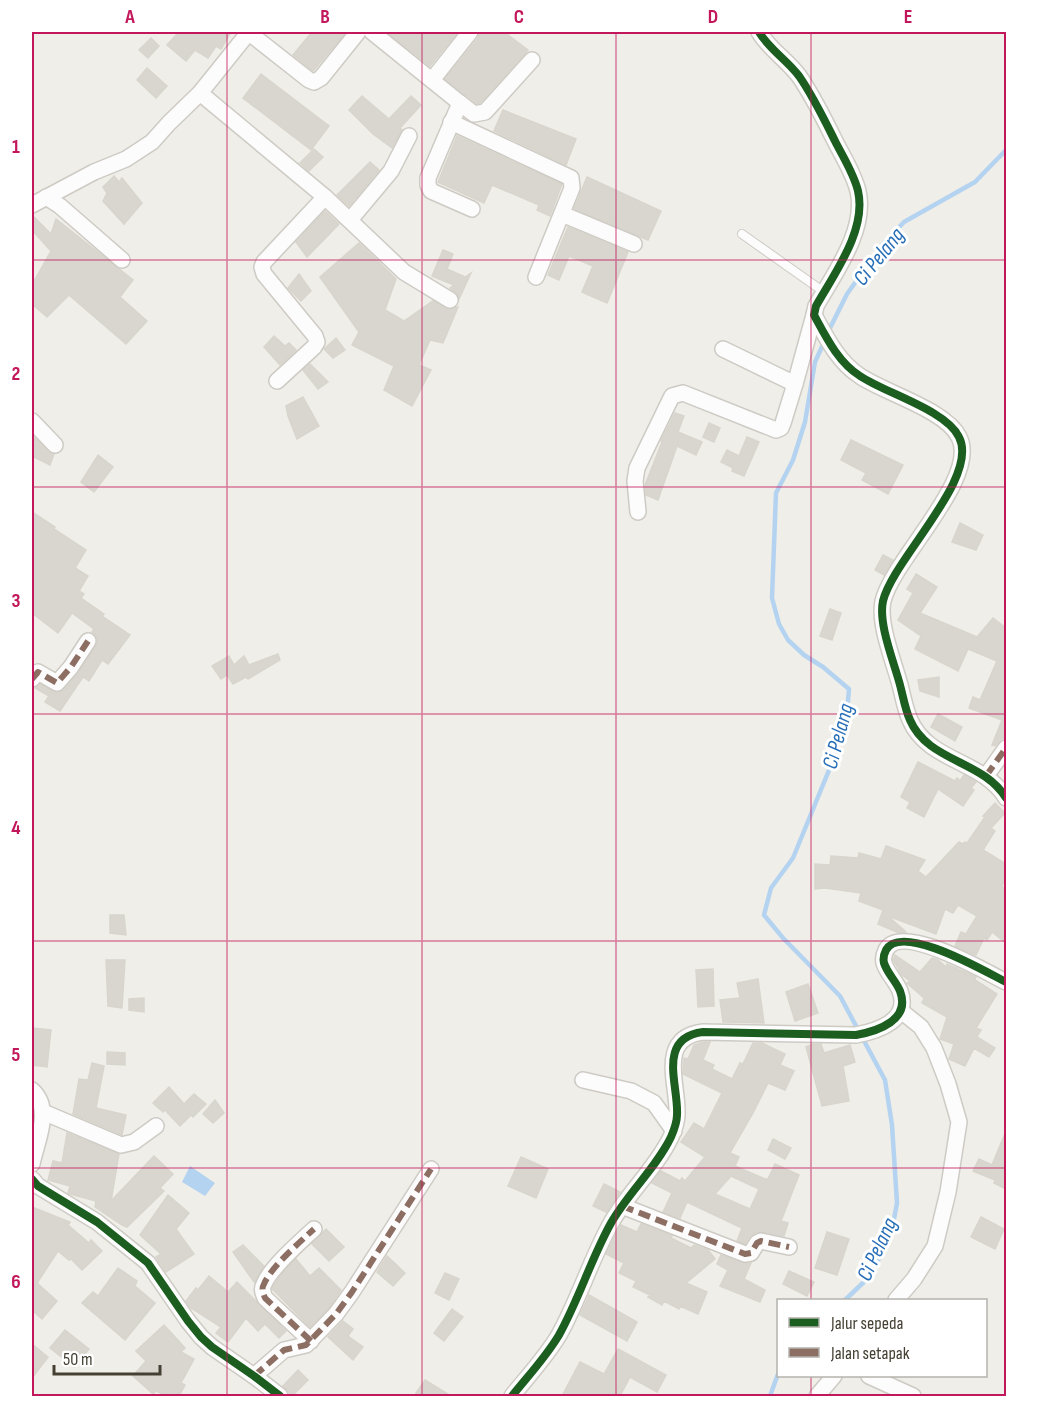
<svg xmlns="http://www.w3.org/2000/svg" width="1038" height="1428" font-family="'Sofia Sans Condensed',sans-serif">
  <style>
    .water { fill: #b4d3f0 }
    .lines { fill: none; stroke-linecap: round; stroke-linejoin: round }
    .stream { stroke: #b4d3f0; stroke-width: 4.5 }
    .building { fill: #d9d6d0; stroke: #d8d5cd; stroke-width: 1.5; fill-rule: evenodd }
    .lane-casing { stroke: #cecbc5; stroke-width: 10 }
    .street-casing { stroke: #cecbc5; stroke-width: 18 }
    .lane { stroke: #fdfcfc; stroke-width: 8 }
    .street { stroke: #fdfcfc; stroke-width: 15 }
    .quiet { stroke: #8d6e63; stroke-width: 6; stroke-dasharray: 12 6; stroke-linecap: butt }
    .cycleway-casing { stroke: #fff; stroke-width: 11 }
    .cycleway { stroke: #1b5e20; stroke-width: 8 }
    .grid { fill: none; stroke: #c2185b; stroke-width: 1.5; stroke-opacity: 0.55 }
    .labels { text-anchor: middle; stroke-width: 6; stroke-linejoin: round; paint-order: stroke }
    .water-label { font-size: 22px; font-style: italic; fill: #266eb7; stroke: #fff }
    .neatline { fill: none; stroke: #c2185b; stroke-width: 2 }
    .grid-label { font-size: 20px; text-anchor: middle; font-weight: bold; fill: #c2185b }
  </style>
  <rect width="100%" height="100%" fill="#f0eee8"/>
  <polygon class="water" points="190,1166 215,1183 205,1196 182,1182"/>
  <g class="lines">
    <g class="stream">
      <polyline points="828,332 847,294 882,245 904,222 975,182 1006,150"/>
      <polyline points="825,340 815,362 805,422 793,460 776,493 772,598 779,624 788,640 804,655 823,667 849,689 847,713 834,758 793,858 771,888 764,915 783,938 840,996 885,1080 892,1125 897,1203 894,1219 880,1257 867,1279 845,1300"/>
      <polyline points="770,1396 778,1374"/>
    </g>
  </g>
  <g class="building">
    <polygon points="179,32 231,32 221,49 216,46 208,58 195,50 186,61 167,45"/>
    <polygon points="312,32 346,32 313,71 293,55"/>
    <polygon points="387,32 458,32 430,66"/>
    <polygon points="480,32 504,32 528,50 480,103 477,104 445,79 478,38"/>
    <polygon points="151,38 159,46 148,58 139,50"/>
    <polygon points="147,68 167,86 156,98 137,80"/>
    <polygon points="261,74 329,126 311,150 243,98"/>
    <polygon points="362,96 389,119 411,96 421,105 400,128 402,130 392,148 373,134 349,110"/>
    <polygon points="503,110 576,139 566,165 494,131"/>
    <polygon points="457,136 562,184 550,216 537,210 539,205 492,185 484,203 438,182"/>
    <polygon points="314,149 323,157 309,171 300,163"/>
    <polygon points="370,162 379,170 349,206 337,195"/>
    <polygon points="114,176 119,182 122,178 142,203 124,224 103,201 107,193 103,187"/>
    <polygon points="587,177 661,211 648,240 574,209"/>
    <polygon points="325,211 339,224 307,257 296,242"/>
    <polygon points="32,215 51,234 56,219 133,280 120,297 147,321 126,344 69,295 47,317 32,304 32,285 51,251 32,230"/>
    <polygon points="568,227 628,252 607,303 582,292 593,266 569,256 559,280 548,275"/>
    <polygon points="359,243 396,279 385,310 404,321 433,301 449,310 458,307 443,343 430,340 419,365 431,370 412,406 384,390 394,366 352,345 359,332 320,277"/>
    <polygon points="443,250 453,254 447,269 465,277 471,273 459,299 458,295 450,288 454,285 432,276"/>
    <polygon points="299,274 311,291 301,301 288,288"/>
    <polygon points="274,336 285,346 289,343 296,350 280,365 264,347"/>
    <polygon points="336,338 345,350 333,358 324,349"/>
    <polygon points="310,364 328,382 318,389 303,370"/>
    <polygon points="303,397 319,426 297,439 288,416 286,406"/>
    <polygon points="675,413 684,416 678,432 702,442 696,455 677,446 658,500 646,495 645,485 662,442 661,441"/>
    <polygon points="709,423 720,428 714,442 703,437"/>
    <polygon points="747,437 759,442 744,476 732,471 733,468 721,462 727,450 739,456"/>
    <polygon points="35,438 48,452 54,454 50,465 32,456 32,444"/>
    <polygon points="851,440 903,465 888,494 862,480 866,473 841,460"/>
    <polygon points="98,455 113,467 94,492 81,482"/>
    <polygon points="32,512 55,527 54,529 86,550 75,568 88,576 79,591 84,594 81,598 104,614 102,616 130,635 108,664 102,660 89,681 83,677 60,711 45,702 49,696 35,688 40,684 56,693 64,690 79,672 98,641 96,636 92,632 94,629 72,613 58,633 32,613"/>
    <polygon points="960,523 983,535 976,550 952,542"/>
    <polygon points="883,555 893,560 884,575 875,570"/>
    <polygon points="916,574 937,587 920,613 977,637 993,618 1006,628 1006,738 1001,739 995,746 992,745 1002,720 969,708 973,697 980,700 997,661 968,649 958,671 915,649 921,636 898,620 913,593 907,589"/>
    <polygon points="830,609 841,613 832,640 820,636"/>
    <polygon points="278,654 280,660 248,679 246,677 233,684 227,675 221,679 212,666 229,656 234,665 244,656 249,665"/>
    <polygon points="939,677 939,697 920,691 918,680"/>
    <polygon points="938,714 962,727 955,741 931,727"/>
    <polygon points="918,762 955,781 957,778 960,781 964,775 976,782 971,788 974,790 963,806 938,789 924,817 907,808 910,802 901,797"/>
    <polygon points="995,803 1005,813 991,828 995,831 983,850 1006,864 1006,878 1002,886 1006,891 1006,943 992,932 987,940 984,938 976,955 955,946 961,932 966,934 977,916 958,905 953,913 945,909 936,934 888,916 906,932 899,933 878,924 883,910 859,901 861,893 825,888 815,889 815,864 830,865 831,856 858,858 859,853 881,859 886,846 925,860 918,871 926,877 959,842 963,844 965,842 967,843 985,817 983,816"/>
    <polygon points="110,915 124,915 126,935 110,933"/>
    <polygon points="895,955 920,972 932,958 938,960 946,967 947,964 976,977 975,980 997,994 976,1028 981,1030 977,1037 995,1048 989,1057 974,1048 965,1066 949,1059 954,1044 940,1039 947,1017 922,1003 924,998 907,983 910,981 902,975 893,960"/>
    <polygon points="106,960 125,960 122,1008 108,1006"/>
    <polygon points="713,969 714,1006 698,1007 696,970"/>
    <polygon points="758,979 764,1023 723,1022 720,1000 740,998 737,983"/>
    <polygon points="808,984 818,1013 795,1021 786,992"/>
    <polygon points="144,998 144,1012 129,1010 129,999"/>
    <polygon points="32,1028 51,1030 47,1067 32,1065"/>
    <path d="M704,1042H710L703,1060L714,1065L712,1069L732,1079L740,1063L743,1064L753,1043H762L785,1054L780,1065L794,1071L785,1090L768,1083L753,1113L730,1153L739,1157L735,1166L765,1179H768L775,1164L799,1175L781,1221L788,1223L784,1236L757,1232L749,1237L745,1244L737,1241L742,1228L687,1202L680,1218L663,1212L672,1193L652,1183L661,1171L680,1181L682,1178L685,1181L705,1157L681,1142L694,1123L704,1129L722,1093L683,1074L684,1058L688,1059L694,1045ZM731,1176L759,1189L750,1209L715,1194Z"/>
    <polygon points="813,1044 821,1044 824,1053 850,1045 855,1062 843,1066 849,1101 822,1106 806,1047"/>
    <polygon points="107,1052 125,1053 125,1065 107,1064"/>
    <polygon points="92,1063 104,1066 96,1108 126,1115 122,1135 73,1114 79,1079 88,1080"/>
    <polygon points="169,1087 184,1104 194,1094 206,1104 193,1117 191,1115 180,1126 165,1110 163,1112 153,1103"/>
    <polygon points="215,1100 224,1113 213,1123 203,1114"/>
    <polygon points="1006,1131 1006,1189 994,1183 995,1180 973,1171 979,1159 992,1165"/>
    <polygon points="67,1133 119,1154 111,1201 154,1156 173,1174 160,1188 164,1191 127,1227 122,1225 95,1207 96,1201 70,1194 68,1193 70,1186 48,1180 53,1161 62,1163"/>
    <polygon points="773,1139 791,1148 785,1159 768,1150"/>
    <polygon points="521,1157 548,1169 536,1198 508,1186"/>
    <polygon points="604,1184 620,1192 606,1212 593,1206"/>
    <polygon points="168,1195 189,1213 176,1229 194,1254 166,1272 156,1257 161,1254 140,1235"/>
    <polygon points="32,1207 70,1222 68,1225 89,1243 91,1240 102,1251 82,1270 71,1259 69,1260 58,1251 37,1283 57,1301 42,1319 32,1310"/>
    <polygon points="981,1217 1004,1229 995,1249 971,1237"/>
    <polygon points="641,1224 672,1236 671,1238 691,1248 694,1245 708,1250 715,1259 686,1283 707,1292 698,1314 680,1306 679,1309 664,1301 662,1305 648,1297 650,1295 633,1287 636,1281 619,1273 624,1263 606,1254 621,1225 637,1232"/>
    <polygon points="326,1229 344,1247 329,1261 312,1244"/>
    <polygon points="827,1232 849,1239 837,1275 815,1268"/>
    <polygon points="243,1245 264,1266 254,1282 233,1252"/>
    <polygon points="721,1255 741,1263 751,1263 744,1279 765,1290 760,1302 720,1286 728,1270 717,1264"/>
    <polygon points="387,1256 405,1273 393,1286 377,1272"/>
    <polygon points="296,1259 310,1276 319,1268 341,1290 329,1308 310,1327 272,1289 280,1276"/>
    <polygon points="118,1268 137,1281 135,1286 155,1303 125,1340 82,1303 93,1292 98,1296"/>
    <polygon points="789,1271 814,1282 807,1296 783,1284"/>
    <polygon points="445,1273 459,1279 449,1300 435,1293"/>
    <polygon points="209,1276 228,1292 237,1282 286,1331 279,1338 265,1324 258,1331 246,1318 228,1342 216,1333 221,1327 191,1308 186,1301 196,1288 198,1290"/>
    <polygon points="589,1295 637,1322 627,1341 580,1315"/>
    <polygon points="452,1309 463,1317 444,1341 434,1333"/>
    <polygon points="343,1321 353,1329 348,1336 363,1347 353,1360 328,1337"/>
    <polygon points="164,1325 185,1348 181,1352 194,1359 181,1383 185,1385 179,1396 167,1396 156,1391 153,1394 133,1376 146,1361 136,1351"/>
    <polygon points="65,1330 89,1349 74,1367 50,1348"/>
    <polygon points="32,1344 48,1357 32,1378"/>
    <polygon points="618,1349 666,1375 657,1392 630,1377 620,1396 562,1396 580,1362 604,1374"/>
    <polygon points="298,1370 308,1380 292,1396 290,1396 289,1392 283,1386"/>
    <polygon points="425,1380 451,1396 414,1396"/>
  </g>
  <g class="lines">
    <g class="lane-casing">
      <polyline id="lane" points="742,234 824,292"/>
    </g>
    <g class="street-casing">
      <g id="street">
        <polyline points="248,32 309,80 314,82 321,78 358,32"/>
        <polyline points="372,32 460,103 428,178 428,185 431,191 472,209"/>
        <path d="M759,32C769,49 787,60 799,76C813,96 824,119 835,141C843,157 854,174 858,191C867,230 834,274 816,306L814,315C826,337 838,362 860,376C885,393 946,410 959,437C980,478 893,559 883,601C878,624 894,662 900,685C903,696 905,709 910,720C928,762 983,760 1006,798"/>
        <polyline points="432,80 470,32"/>
        <polyline points="200,93 325,197 404,272 450,300"/>
        <polyline points="460,103 474,114 485,112 532,60"/>
        <polyline points="451,122 571,178 572,188 536,277"/>
        <polyline points="46,197 60,206 122,260"/>
        <polyline points="32,205 94,172 126,159 152,142 169,123 200,93 249,32"/>
        <polyline points="562,214 634,244"/>
        <polyline points="350,220 391,171 409,136"/>
        <polyline points="723,349 795,384 814,315"/>
        <polyline points="277,381 314,347 317,342 315,336 264,274 262,267 264,262 325,197"/>
        <polyline points="32,421 55,445"/>
        <polyline points="638,512 635,481 637,468 672,396 683,393 776,430 781,428 783,423 795,384"/>
        <polyline points="32,679 38,672 57,683 71,667 88,641"/>
        <polyline points="986,776 1006,748"/>
        <polyline points="583,1080 631,1091 654,1103 674,1131"/>
        <path d="M32,1090C53,1109 37,1140 32,1164"/>
        <polyline points="43,1112 121,1145 134,1142 156,1126"/>
        <polyline points="32,1179 38,1186 97,1222 148,1263 188,1321 201,1337 212,1347 254,1376 280,1396"/>
        <polyline points="622,1206 745,1254 751,1253 757,1243 761,1241 789,1247"/>
        <polyline points="896,1300 914,1279 935,1246 948,1192 959,1122 948,1084 934,1048 921,1027 901,1011"/>
        <path d="M311,1341L265,1298C263,1293 261,1289 264,1284C271,1267 300,1242 314,1229"/>
        <polyline points="254,1376 284,1350 306,1345 336,1314 352,1292 431,1169"/>
        <polyline points="869,1376 913,1396"/>
        <path d="M512,1396C528,1376 546,1357 559,1335C579,1299 591,1259 611,1223C628,1193 656,1168 671,1137C674,1130 677,1123 677,1115C679,1086 656,1038 703,1032L856,1035C878,1031 911,1020 900,991C896,981 887,973 884,963C883,959 884,954 886,950C901,922 986,972 1006,982"/>
        <polyline points="817,1396 834,1376"/>
      </g>
    </g>
    <use href="#lane" class="lane"/>
    <use href="#street" class="street"/>
    <g class="quiet">
      <polyline points="32,679 38,672 57,683 71,667 88,641"/>
      <polyline points="986,776 1006,748"/>
      <polyline points="622,1206 745,1254 751,1253 757,1243 761,1241 789,1247"/>
      <path d="M311,1341L265,1298C263,1293 261,1289 264,1284C271,1267 300,1242 314,1229"/>
      <polyline points="254,1376 284,1350 306,1345 336,1314 352,1292 431,1169"/>
    </g>
    <g class="cycleway-casing">
      <g id="cycleway">
        <path d="M759,32C769,49 787,60 799,76C813,96 824,119 835,141C843,157 854,174 858,191C867,230 834,274 816,306L814,315C826,337 838,362 860,376C885,393 946,410 959,437C980,478 893,559 883,601C878,624 894,662 900,685C903,696 905,709 910,720C928,762 983,760 1006,798"/>
        <polyline points="32,1179 38,1186 97,1222 148,1263 188,1321 201,1337 212,1347 254,1376 280,1396"/>
        <path d="M512,1396C528,1376 546,1357 559,1335C579,1299 591,1259 611,1223C628,1193 656,1168 671,1137C674,1130 677,1123 677,1115C679,1086 656,1038 703,1032L856,1035C878,1031 911,1020 900,991C896,981 887,973 884,963C883,959 884,954 886,950C901,922 986,972 1006,982"/>
      </g>
    </g>
    <use href="#cycleway" class="cycleway"/>
  </g>
  <path class="grid" d="M227,32V1396M422,32V1396M616,32V1396M811,32V1300M32,260H1006M32,487H1006M32,714H1006M32,941H1006M32,1168H1006M811,1376V1396"/>
  <g class="labels">
    <g class="water-label">
      <text transform="translate(878 256) rotate(-51)" y="8">Ci Pelang</text>
      <text transform="translate(837 736) rotate(-75)" y="8">Ci Pelang</text>
      <text transform="translate(876 1249) rotate(-65)" y="8">Ci Pelang</text>
    </g>
  </g>
  <rect width="1038" height="1428" fill="none" stroke="#ffffff" stroke-width="66"/>
  <rect x="777" y="1299" width="210" height="78" fill="#ffffff" stroke="#b5b3ad" stroke-width="1.5"/>
  <rect x="789" y="1318" width="30" height="9" fill="#1b5e20" stroke="#b5b3ad" stroke-width="1.5"/>
  <text x="831" y="1329" font-size="18" fill="#454033">Jalur sepeda</text>
  <rect x="789" y="1348" width="30" height="9" fill="#8d6e63" stroke="#b5b3ad" stroke-width="1.5"/>
  <text x="831" y="1359" font-size="18" fill="#454033">Jalan setapak</text>
  <path d="M54 1365v9h106v-9" fill="none" stroke="#454033" stroke-width="3"/>
  <text x="63" y="1365" font-size="18" fill="#454033" stroke="#ffffff" stroke-width="4.5" paint-order="stroke">50 m</text>
  <rect x="33" y="33" width="972" height="1362" class="neatline"/>
  <g class="grid-label">
    <text x="130" y="23">A</text>
    <text x="325" y="23">B</text>
    <text x="519" y="23">C</text>
    <text x="713" y="23">D</text>
    <text x="908" y="23">E</text>
    <text x="16" y="153">1</text>
    <text x="16" y="380">2</text>
    <text x="16" y="607">3</text>
    <text x="16" y="834">4</text>
    <text x="16" y="1061">5</text>
    <text x="16" y="1288">6</text>
  </g>
</svg>
